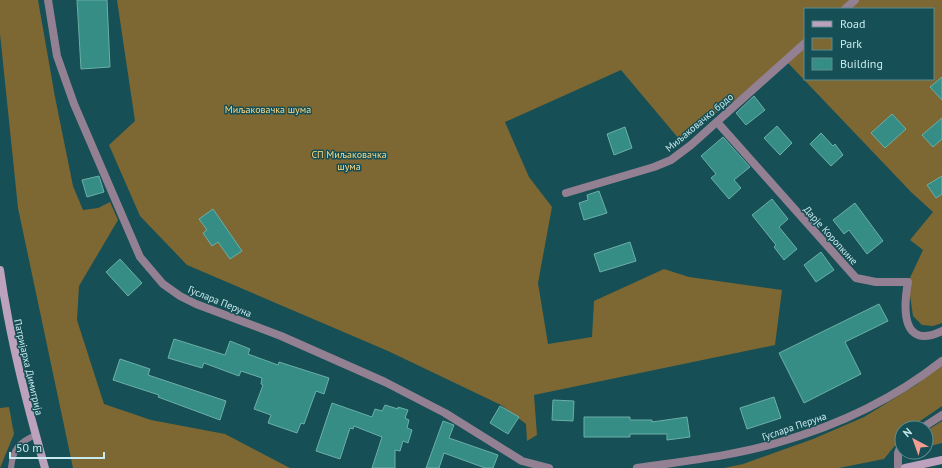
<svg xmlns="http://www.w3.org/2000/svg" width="942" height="468" font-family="'PT Sans',sans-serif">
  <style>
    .green { fill: #7d6733; fill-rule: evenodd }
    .building { fill: #358d85; stroke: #6ab0a8 }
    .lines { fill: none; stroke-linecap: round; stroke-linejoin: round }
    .service { stroke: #938193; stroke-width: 6 }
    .minor { stroke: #938193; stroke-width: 8 }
    .secondary { stroke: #bda2bd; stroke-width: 8 }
    .labels { text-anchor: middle; stroke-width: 3; stroke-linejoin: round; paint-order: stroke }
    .park-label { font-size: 10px; fill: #fcd887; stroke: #164f55 }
    .street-label { font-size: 10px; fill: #c8eaee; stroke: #164f55 }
  </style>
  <rect width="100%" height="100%" fill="#164f55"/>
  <g class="green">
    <polygon points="0,0 38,0 55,97 73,186 83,210 98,208 110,202 118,220 79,286 77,320 104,404 151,420 225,434 290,468 73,468 18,208 0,34"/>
    <path d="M117,0H942V323L933,326L922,325L913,316L908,282L923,250L910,240L933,212L911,192L788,63L679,139L621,70L505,122L529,177L552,207L538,283L548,344L592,337L594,301L664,269L689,277L782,290L775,345L534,395L537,435L527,441L526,424L501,405L388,351L187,265L140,216L109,145L135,121ZM805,9H933V79H805Z"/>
    <polygon points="942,365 942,406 910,428 902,428 902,437 884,459 839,468 724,468 743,464 813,439 864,417 916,385"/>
    <polygon points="9,407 14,434 0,468 0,408"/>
    <polygon points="942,421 942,443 926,447 926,431"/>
  </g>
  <g class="building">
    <polygon points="77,0 107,0 110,67 81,69"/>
    <polygon points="942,77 942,100 930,87"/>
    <polygon points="754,96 765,110 746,125 736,113"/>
    <polygon points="892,114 906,129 885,148 871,133"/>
    <polygon points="942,118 942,139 933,147 922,135"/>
    <polygon points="777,126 792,143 780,155 764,138"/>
    <polygon points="625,127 632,148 614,155 607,134"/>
    <polygon points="821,133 833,146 835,144 843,155 831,166 810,144"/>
    <polygon points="723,137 750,167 734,180 741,188 729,199 711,178 716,174 701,156"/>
    <polygon points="99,176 104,192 87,197 82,180"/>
    <polygon points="942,176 942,194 936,198 927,185"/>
    <polygon points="599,191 607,213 584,220 579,203 588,200 587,195"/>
    <polygon points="772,199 788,219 779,227 797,249 784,260 774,247 776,245 752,215"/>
    <polygon points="855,203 883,241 867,254 849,230 844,234 833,220"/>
    <polygon points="213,209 242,251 230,259 218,242 212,246 203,233 207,230 199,219"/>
    <polygon points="630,242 636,261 600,272 594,254"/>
    <polygon points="821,252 834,270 816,282 804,265"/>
    <polygon points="120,259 142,283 128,296 106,272"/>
    <polygon points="879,304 888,321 845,342 861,374 804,403 779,353"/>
    <polygon points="174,339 225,355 230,341 250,349 248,354 278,365 279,362 329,378 324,394 316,391 304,424 301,423 297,433 268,423 271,415 254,409 263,385 261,384 262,378 241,371 239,376 204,363 202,368 168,358"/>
    <polygon points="120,359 150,369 148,375 226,401 220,420 158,397 159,395 113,380"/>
    <polygon points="774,397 781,418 747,429 740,408"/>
    <polygon points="553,400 574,401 573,421 552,420"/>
    <polygon points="332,403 372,417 375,409 382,411 385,405 398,409 398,407 408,410 405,418 409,420 407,428 412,430 408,443 403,441 400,451 395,450 395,468 372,468 382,437 354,426 353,429 350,428 340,459 316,451"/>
    <polygon points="500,406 519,417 508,434 490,423"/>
    <polygon points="584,417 630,417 630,420 652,420 652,422 687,417 690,437 667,440 667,434 630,434 630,437 584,437"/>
    <polygon points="443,421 454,425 449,438 498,455 493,468 485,468 444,453 439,468 426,468"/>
  </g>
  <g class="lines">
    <path class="service" d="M11,468C13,450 18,442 36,435"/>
    <g class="minor">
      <polyline points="48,0 57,56 74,104 140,257 163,284 180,296 196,304 281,336 385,382 445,413 522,461 549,468"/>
      <polyline points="845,9 855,0"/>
      <path d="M717,122L856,278L876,282H908C903,310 902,350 942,331"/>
      <polyline points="566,193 654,167 671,160 691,145 805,43"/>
      <polyline points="922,428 942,415"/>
      <path d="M637,468C684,461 734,456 780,442C839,425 894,399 942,361"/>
      <polyline points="898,468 898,453 902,443"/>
    </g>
    <g class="secondary">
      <path d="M0,270C10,339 26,401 45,468"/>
      <polyline points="905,468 942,460"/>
    </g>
  </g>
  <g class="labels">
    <g class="park-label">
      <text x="268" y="113">Миљаковачка шума</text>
      <text x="349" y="158">СП Миљаковачка<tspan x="349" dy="12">шума</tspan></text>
    </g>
    <g class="street-label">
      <text transform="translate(699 122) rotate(-40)" y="4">Миљаковачко брдо</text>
      <text transform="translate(831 235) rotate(48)" y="4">Дарје Коропкине</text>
      <text transform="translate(220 301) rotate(22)" y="4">Гуслара Перуна</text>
      <text transform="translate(29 367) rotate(77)" y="4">Патријарха Димитрија</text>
      <text transform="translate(794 426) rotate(-19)" y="4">Гуслара Перуна</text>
    </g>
  </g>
  <rect x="804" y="8" width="130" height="72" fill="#164f55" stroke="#5d8d92"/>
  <rect x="812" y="21" width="20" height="6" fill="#bda2bd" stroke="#5d8d92"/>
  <text x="840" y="28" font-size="12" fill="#c8eaee">Road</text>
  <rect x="812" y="38" width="20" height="12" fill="#7d6733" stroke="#5d8d92"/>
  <text x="840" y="48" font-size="12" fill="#c8eaee">Park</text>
  <rect x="812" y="58" width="20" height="12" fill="#358d85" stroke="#5d8d92"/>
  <text x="840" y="68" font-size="12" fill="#c8eaee">Building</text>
  <g transform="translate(914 440) rotate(319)"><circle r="19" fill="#164f55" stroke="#5d8d92"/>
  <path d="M0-3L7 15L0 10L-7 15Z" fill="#f59c93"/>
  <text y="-6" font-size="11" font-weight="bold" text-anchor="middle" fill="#c8eaee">N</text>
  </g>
  <path d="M10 452v6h94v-6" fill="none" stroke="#c8eaee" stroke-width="2"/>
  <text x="16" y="452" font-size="12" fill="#c8eaee" stroke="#164f55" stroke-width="3" paint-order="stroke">50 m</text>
</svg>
